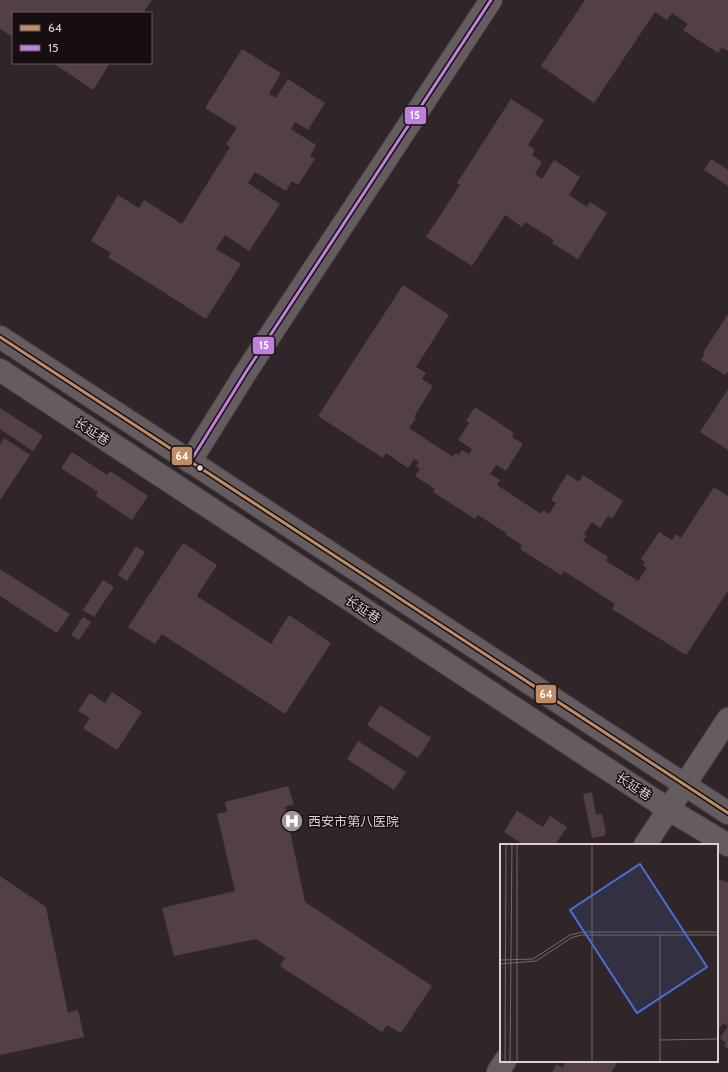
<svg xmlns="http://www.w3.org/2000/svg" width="728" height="1072" font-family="Cabin,'Noto Sans SC',sans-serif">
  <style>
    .building { fill: #524046 }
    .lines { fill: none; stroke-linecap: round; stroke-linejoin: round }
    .minor-casing { stroke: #4a4244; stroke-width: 24 }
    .tertiary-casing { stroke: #4a4244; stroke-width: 24 }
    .minor { stroke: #645c5f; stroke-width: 22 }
    .tertiary { stroke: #645c5f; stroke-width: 22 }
    .bus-1-casing { stroke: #160e10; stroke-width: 6 }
    .bus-2-casing { stroke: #160e10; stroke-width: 6 }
    .bus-1 { stroke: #c18c65; stroke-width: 3 }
    .bus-2 { stroke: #c07fdc; stroke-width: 3 }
    .bus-dot { fill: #dbcfd2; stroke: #160e10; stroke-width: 1.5 }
    .labels { text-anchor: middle; stroke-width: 3; stroke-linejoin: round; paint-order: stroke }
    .street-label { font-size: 13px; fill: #dbcfd2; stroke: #160e10 }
    .poi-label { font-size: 13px; fill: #dbcfd2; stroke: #160e10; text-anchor: start }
    .inset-road { fill: none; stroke: #746a6d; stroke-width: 1 }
    .view { fill: #4c6ed6; fill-opacity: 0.15; stroke: #4c6ed6; stroke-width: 2 }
    .inset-edge { fill: none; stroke: #dbcfd2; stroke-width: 2 }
    .line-badge { stroke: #160e10; stroke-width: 1.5 }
    .badge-label { font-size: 11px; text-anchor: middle; font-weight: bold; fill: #fff }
  </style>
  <rect width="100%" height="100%" fill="#302629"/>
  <g class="building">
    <polygon points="0,0 152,0 143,13 13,13 13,37 0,29"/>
    <polygon points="585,0 728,0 728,51 722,47 718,53 683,30 688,24 672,13 667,20 655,12 594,103 541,66"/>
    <polygon points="242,49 281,73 269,94 276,98 288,79 325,103 308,130 295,122 291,129 316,145 310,156 315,159 298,185 292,181 286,191 255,172 248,183 280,204 249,251 225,235 216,249 241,264 206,319 108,257 111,253 91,241 118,195 139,208 144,200 182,224 230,147 226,144 237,128 205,108"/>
    <polygon points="53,63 110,63 93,90"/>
    <polygon points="511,99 544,120 528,145 535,150 532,155 542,162 535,174 542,179 554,160 580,177 569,195 587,207 590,202 607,213 578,259 552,243 554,240 525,222 522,227 505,215 472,266 426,237 460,185 457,183"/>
    <polygon points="711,159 728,170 728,186 704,170"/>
    <polygon points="403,285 449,315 416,367 426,373 422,379 433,386 414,417 416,418 409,428 453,457 455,453 459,455 462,450 469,454 472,449 458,440 469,423 466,421 475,407 514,433 512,437 523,444 506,471 496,465 490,474 500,480 497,485 541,514 543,510 549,514 556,503 551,500 567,474 579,482 583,475 623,501 612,519 608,516 600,528 592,522 584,534 586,536 583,541 608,557 606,561 638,581 647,568 643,565 645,562 641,559 659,532 672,540 676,534 681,538 714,487 728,496 728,591 686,655 612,609 615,604 564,571 561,575 520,549 522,545 505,534 506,533 478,515 475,519 433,492 435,489 415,476 420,469 416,466 419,462 414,459 408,468 386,453 383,458 318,416"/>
    <polygon points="728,314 728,372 725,375 701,360 705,354 703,353"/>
    <polygon points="728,389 728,450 700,432"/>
    <polygon points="0,408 43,436 33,451 0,429"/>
    <polygon points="4,438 30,455 0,500 0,445"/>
    <polygon points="72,452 107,475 110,471 148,496 132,520 96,496 98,492 61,468"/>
    <polygon points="183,543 217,565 197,596 271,644 289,615 331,643 285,714 162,634 155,644 128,627"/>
    <polygon points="136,546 145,552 127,581 118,575"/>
    <polygon points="0,569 70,614 57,633 0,596"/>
    <polygon points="103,580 114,587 94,617 83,610"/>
    <polygon points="83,617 91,622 79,640 71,635"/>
    <polygon points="112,692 142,712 117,750 83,728 90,718 78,711 90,693 105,703"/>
    <polygon points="380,705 431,738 418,758 367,725"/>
    <polygon points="358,741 406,772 394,790 347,759"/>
    <polygon points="288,786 294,804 285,807 305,902 432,986 401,1033 387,1025 382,1032 280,966 285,958 256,939 174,956 162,908 235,891 217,814 227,812 225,802"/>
    <polygon points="592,792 596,815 602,814 606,833 604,836 592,838 583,794"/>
    <polygon points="517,811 543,827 550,816 567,827 555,845 524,845 504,832"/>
    <polygon points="0,876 46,907 68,1013 78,1010 84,1037 0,1055"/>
    <polygon points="717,879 728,882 728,1049 724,1046 726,1043 720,1038 728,1026 723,1023 717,1032 717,1003 718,1001 717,1000"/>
    <polygon points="567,1061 619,1061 611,1072 552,1072 557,1064 562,1068"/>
  </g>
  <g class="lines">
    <g class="minor-casing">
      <polyline id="minor" points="190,462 246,372 491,0"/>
    </g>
    <g class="tertiary-casing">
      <g id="tertiary">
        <polyline points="0,337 728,813"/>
        <polyline points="0,370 668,809 728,845"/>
        <polyline points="645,845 728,719"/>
        <polyline points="498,1072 505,1061"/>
      </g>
    </g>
    <use href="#minor" class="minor"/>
    <use href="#tertiary" class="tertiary"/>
    <g class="bus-1-casing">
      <polyline id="bus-1" points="0,337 728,813"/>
    </g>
    <g class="bus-2-casing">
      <polyline id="bus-2" points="190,462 246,372 491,0"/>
    </g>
    <use href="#bus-1" class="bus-1"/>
    <use href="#bus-2" class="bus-2"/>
  </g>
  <defs>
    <g id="hospital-disc" transform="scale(1.15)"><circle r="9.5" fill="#9f9497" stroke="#160e10"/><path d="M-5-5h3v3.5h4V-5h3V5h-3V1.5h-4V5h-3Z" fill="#fff"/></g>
  </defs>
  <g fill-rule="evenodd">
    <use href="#hospital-disc" x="292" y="821"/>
  </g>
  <circle class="bus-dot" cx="200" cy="468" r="3.5"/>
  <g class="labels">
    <g class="street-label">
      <text transform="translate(92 431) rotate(33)" y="5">长延巷</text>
      <text transform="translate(363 609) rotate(33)" y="5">长延巷</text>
      <text transform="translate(634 786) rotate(33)" y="5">长延巷</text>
    </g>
    <g class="poi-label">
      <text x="308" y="826">西安市第八医院</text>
    </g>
  </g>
  <g transform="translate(500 844)">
    <rect width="218" height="218" fill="#302629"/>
    <path class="inset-road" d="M17,0V218M92,0V218M0,116L33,115L70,91L82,88H218M0,120L36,117L71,94L81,91H218M159,196L218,195M5,218L6,0M10,218L12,0M160,218V91"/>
    <path class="view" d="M140,20L207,123L137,169L70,66Z"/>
    <rect width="218" height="218" class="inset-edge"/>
  </g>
  <g class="line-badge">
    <rect x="404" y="106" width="23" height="19" rx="4" fill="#c07fdc"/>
    <rect x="252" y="336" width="23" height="19" rx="4" fill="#c07fdc"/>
    <rect x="171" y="446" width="22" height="20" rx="4" fill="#c18c65"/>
    <rect x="535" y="684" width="22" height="20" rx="4" fill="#c18c65"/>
  </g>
  <g class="badge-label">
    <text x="415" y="119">15</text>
    <text x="264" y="349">15</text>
    <text x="182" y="460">64</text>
    <text x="546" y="698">64</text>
  </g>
  <rect x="12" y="12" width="140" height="52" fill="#160e10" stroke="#655b5e"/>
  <rect x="20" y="25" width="20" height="6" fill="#c18c65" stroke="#655b5e"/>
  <text x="48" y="32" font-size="12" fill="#dbcfd2">64</text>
  <rect x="20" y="45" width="20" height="6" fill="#c07fdc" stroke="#655b5e"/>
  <text x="48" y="52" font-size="12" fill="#dbcfd2">15</text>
</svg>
